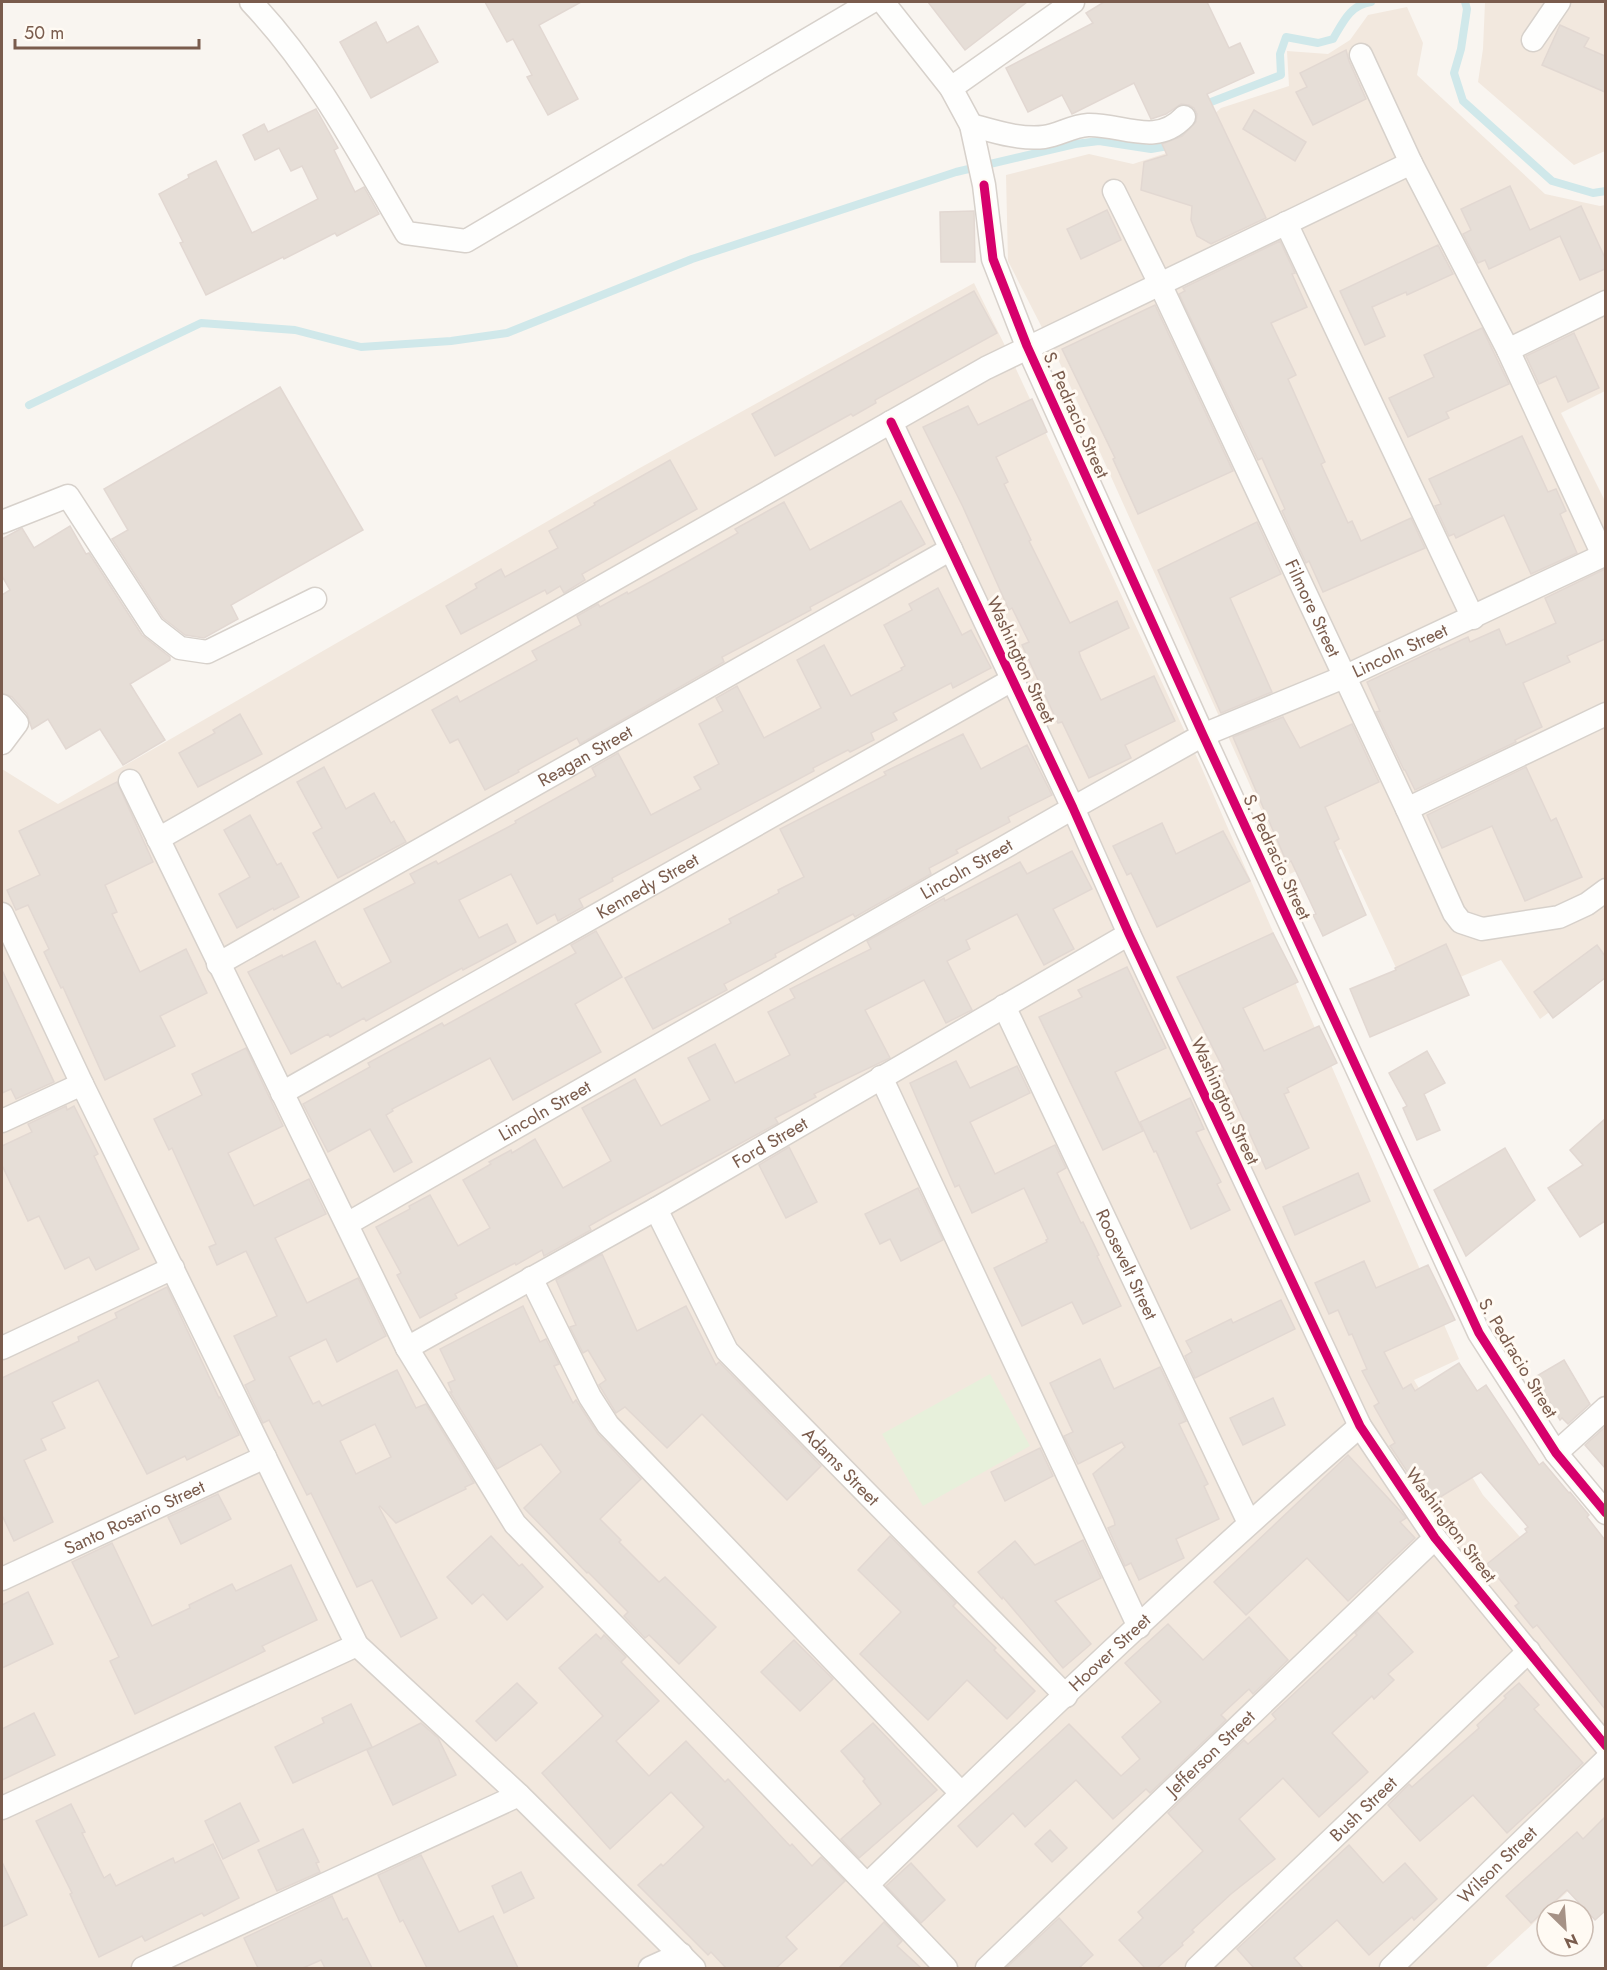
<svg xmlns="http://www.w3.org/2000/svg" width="1607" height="1970" font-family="Jost,sans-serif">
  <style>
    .residential { fill: #f2e8de }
    .green { fill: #e7f0db }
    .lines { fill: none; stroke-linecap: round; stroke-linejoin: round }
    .stream { stroke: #d0e8ea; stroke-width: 8 }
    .building { fill: #e6ded7; stroke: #e2d8d2; stroke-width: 1.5; fill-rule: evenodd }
    .street-casing { stroke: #d7d1cb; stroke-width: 25 }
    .street { stroke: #fefefd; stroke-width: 22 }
    .cycleway-casing { stroke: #fffaf3; stroke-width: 13 }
    .cycleway { stroke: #d6006c; stroke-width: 9 }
    .labels { text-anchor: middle; stroke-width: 6; stroke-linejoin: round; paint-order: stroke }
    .street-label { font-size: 18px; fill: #7a5c4d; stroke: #fffaf3 }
  </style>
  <rect width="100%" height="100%" fill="#f9f5f0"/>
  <g class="residential">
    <polygon points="1485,2 1605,2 1605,151 1574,165 1478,82 1483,49"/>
    <polygon points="1407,7 1423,43 1417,75 1545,194 1600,206 1605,205 1605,391 1561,413 1605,501 1605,971 1540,1019 1501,960 1410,998 1341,849 1290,874 1058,359 1008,261 1006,175 1089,154 1133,164 1188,146 1202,125 1221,108 1289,86 1287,51 1328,54 1350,40 1368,15"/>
    <polygon points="974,283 1010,356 1200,764 1459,1359 1414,1380 1483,1495 1605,1633 1605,1857 1485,1968 2,1968 2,769 58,804 638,469"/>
  </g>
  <polygon class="green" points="990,1374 1030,1446 923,1506 882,1434"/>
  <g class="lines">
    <g class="stream">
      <polyline points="1465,2 1467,9 1461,49 1454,73 1463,101 1552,181 1593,193 1606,191"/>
      <path d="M29,405L201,323L295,330L361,347L451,341L507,333L692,259L956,172L1075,144L1099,141L1151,149L1174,145L1211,102L1281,75L1280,54L1286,37L1318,43L1333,39C1343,22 1350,5 1371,2"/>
    </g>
  </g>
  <g class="building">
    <polygon points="485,2 581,2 539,25 578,99 548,115 527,77 532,75 513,39 507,42"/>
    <polygon points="928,2 1027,2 965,50"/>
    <polygon points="1104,2 1207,2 1229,48 1240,43 1254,73 1207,94 1266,218 1211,244 1197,236 1191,220 1192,206 1141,190 1144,162 1167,155 1162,144 1182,136 1196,122 1197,114 1194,108 1189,105 1181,104 1166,114 1151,119 1134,83 1072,114 1062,95 1028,112 1006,68 1093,23 1086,13"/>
    <polygon points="376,22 387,43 418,26 438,62 371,98 340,42"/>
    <polygon points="1560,25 1589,38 1584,47 1605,56 1605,92 1542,65"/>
    <polygon points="1346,50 1349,61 1366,99 1313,125 1296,92 1307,87 1300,73"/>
    <polygon points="316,109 338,148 334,150 355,192 364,187 379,214 337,236 335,233 284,259 283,257 206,295 180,243 183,242 159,194 189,178 188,175 216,161 252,233 318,199 302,166 291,171 279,148 255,160 243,135 264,124 268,132"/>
    <polygon points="1254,110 1306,142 1295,161 1243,129"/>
    <polygon points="1510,186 1530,230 1581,206 1605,258 1605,269 1580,280 1560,236 1489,269 1485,260 1478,263 1463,234 1471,230 1461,209"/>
    <polygon points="1107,210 1121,240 1081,259 1067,229"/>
    <polygon points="974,211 975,262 941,262 940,212"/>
    <polygon points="1280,241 1295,273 1292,274 1307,307 1271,323 1296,375 1288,379 1325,462 1321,464 1348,523 1352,521 1361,541 1411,518 1425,548 1323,592 1309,561 1306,563 1282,511 1285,509 1262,458 1258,460 1179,294 1185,291 1183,288"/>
    <polygon points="1438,245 1453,274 1407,295 1406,292 1372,307 1385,336 1365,345 1340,291"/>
    <polygon points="974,291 997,333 875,400 876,403 853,416 851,414 775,456 752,414"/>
    <polygon points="1155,305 1233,471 1138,514 1113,459 1115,458 1062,349"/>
    <polygon points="1482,328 1509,384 1446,412 1449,418 1408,437 1389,398 1434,377 1424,355"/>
    <polygon points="1574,333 1599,388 1568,402 1556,376 1539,384 1526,356"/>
    <polygon points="280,387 363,530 231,605 238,619 204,638 185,635 163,618 112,539 128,530 104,489"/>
    <polygon points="1032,399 1047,432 996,457 1008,482 1004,484 1031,540 1029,541 1070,623 1117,601 1129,628 1079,652 1081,658 1101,700 1154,676 1175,721 1125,745 1131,758 1089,778 1062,722 1058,723 1038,680 1022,645 1029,642 1012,608 1009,610 963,507 923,427 968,406 978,425"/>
    <polygon points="1522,436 1548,492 1556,489 1566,511 1560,514 1577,553 1531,574 1504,515 1456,538 1454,534 1449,536 1435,506 1441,504 1429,479"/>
    <polygon points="670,460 697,509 582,574 585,580 564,593 560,586 547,594 545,590 461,634 446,606 477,588 475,584 501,569 505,577 558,548 549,531 595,505 594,503"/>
    <polygon points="901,501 925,544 889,564 889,565 810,607 811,610 722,657 724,662 580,744 577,738 518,770 519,772 485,790 458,739 450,743 432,710 457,696 460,702 537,660 532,651 581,625 577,616 598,604 600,607 627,592 628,594 685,563 738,533 735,529 784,502 810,550"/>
    <polygon points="1257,522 1281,574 1230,598 1272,692 1221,713 1158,570"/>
    <polygon points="70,526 86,554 89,553 142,635 170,657 170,660 130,684 165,740 123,765 100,729 66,749 48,719 32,729 27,714 12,697 2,693 2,595 10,590 2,576 2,539 22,528 34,548"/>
    <polygon points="1605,569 1605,639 1567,656 1570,662 1523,683 1542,727 1515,740 1516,742 1415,790 1405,770 1404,770 1376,712 1380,711 1367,682 1439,648 1440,650 1468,637 1470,642 1499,629 1506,645 1556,623 1545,598"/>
    <polygon points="938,588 962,635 971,630 991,668 953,688 951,683 893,713 897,720 871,733 874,740 850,752 848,750 813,768 814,771 612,878 613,881 579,899 583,907 558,921 555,914 537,924 511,874 459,900 479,938 507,924 516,942 463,970 462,968 366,1021 364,1018 330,1037 328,1034 291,1054 248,972 282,955 283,957 315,941 337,984 339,983 342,988 391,962 364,909 415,883 410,874 436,861 438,864 516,823 515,821 596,776 592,768 618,753 651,815 701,789 694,777 719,764 699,724 723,711 716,698 737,686 764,738 821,708 797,660 824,645 851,696 902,670 901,668 905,666 884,625 912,610 909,604"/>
    <polygon points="240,714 262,754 198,787 179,753 215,733 213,730"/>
    <polygon points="1283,717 1300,748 1352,724 1379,782 1325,807 1339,839 1334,842 1366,915 1323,936 1313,915 1316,914 1291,861 1287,863 1233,737"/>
    <polygon points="963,734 981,769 1027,745 1052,795 1008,817 1010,822 956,850 958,853 929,868 931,874 855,917 853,914 775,954 776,957 724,984 727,990 653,1029 625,978 731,923 729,919 779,893 778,890 804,877 780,829 886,775 884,772"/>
    <polygon points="324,767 346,809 374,793 391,823 394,821 406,842 338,878 313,833 322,828 297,782"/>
    <polygon points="1526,767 1551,821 1556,818 1582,877 1525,901 1492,826 1442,848 1427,815"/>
    <polygon points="117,782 153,862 105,885 117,912 112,914 140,972 186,949 207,993 160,1016 175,1046 105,1080 63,987 61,988 44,952 49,949 28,905 16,910 7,890 40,875 19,831"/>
    <polygon points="250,815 277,865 281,863 299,897 274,910 273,908 237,928 219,894 250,877 224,830"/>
    <polygon points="1162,823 1176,854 1223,831 1250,881 1157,927 1131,873 1127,875 1113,846"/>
    <polygon points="1072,851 1092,889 1053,909 1074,949 1044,965 1017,914 966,940 970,949 947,961 972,1010 946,1023 924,980 865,1010 890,1058 814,1094 816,1097 775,1118 778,1123 612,1213 589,1226 591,1230 544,1256 542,1250 516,1265 515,1263 455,1294 457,1298 420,1318 397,1275 401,1273 376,1227 410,1209 409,1206 430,1195 458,1246 490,1228 463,1180 491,1164 489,1162 511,1150 512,1153 535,1139 563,1188 611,1161 582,1108 635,1079 661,1126 710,1100 688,1058 715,1044 735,1083 790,1055 768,1012 795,998 790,989 871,949 867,941 944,898 945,901 1020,862 1027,874"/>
    <polygon points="596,931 622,977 575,1004 601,1052 513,1100 490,1058 392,1109 393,1111 386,1115 412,1162 394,1172 370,1129 328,1152 303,1104 370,1067 368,1063 442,1023 444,1026 464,1015 576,953 571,945"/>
    <polygon points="1273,933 1298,982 1243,1008 1264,1051 1319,1026 1337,1063 1287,1088 1289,1092 1284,1094 1309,1148 1266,1169 1221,1071 1224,1070 1177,977"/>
    <polygon points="1446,944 1469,995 1370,1037 1350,989 1396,970 1395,968"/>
    <polygon points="1597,945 1605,956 1605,978 1553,1018 1534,992"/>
    <polygon points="1127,967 1166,1048 1115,1072 1143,1131 1103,1150 1039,1017 1082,997 1078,990"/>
    <polygon points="2,970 54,1082 16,1099 11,1089 2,1093"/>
    <path d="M246,1048L283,1126L228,1153L254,1206L309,1179L326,1214L275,1238L307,1303L358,1278L386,1336L337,1362L326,1339L289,1357L313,1404L319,1401L322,1406L397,1370L416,1408L426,1404L474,1483L465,1487L466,1489L396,1523L380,1506L379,1507L437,1618L401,1637L372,1580L357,1587L311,1493L307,1495L269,1420L263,1423L245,1385L255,1380L234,1336L277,1316L246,1251L217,1265L209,1247L216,1244L172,1148L169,1150L154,1119L202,1095L192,1074ZM375,1424L391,1457L356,1474L340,1441Z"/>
    <polygon points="1427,1051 1445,1083 1424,1094 1440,1130 1417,1140 1403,1108 1407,1106 1389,1073"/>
    <polygon points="956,1061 970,1088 1017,1066 1030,1093 970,1122 995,1174 1055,1145 1066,1168 1057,1173 1081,1223 1083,1222 1099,1255 1097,1256 1121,1306 1083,1324 1072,1302 1022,1326 994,1268 1047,1242 1046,1240 1048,1239 1024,1188 972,1213 959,1185 955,1187 910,1083"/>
    <polygon points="1190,1098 1204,1129 1196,1132 1221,1182 1217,1184 1230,1210 1191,1229 1156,1151 1154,1152 1140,1122"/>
    <polygon points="66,1106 67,1110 74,1106 98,1154 94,1156 139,1249 96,1270 89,1257 65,1269 39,1216 28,1221 2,1165 2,1146 32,1132 28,1124"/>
    <polygon points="1605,1119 1605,1221 1580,1237 1548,1188 1583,1165 1570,1150"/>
    <polygon points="789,1147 817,1202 786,1218 759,1165"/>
    <polygon points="1505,1148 1535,1200 1466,1256 1434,1190"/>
    <polygon points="1358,1173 1370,1201 1295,1235 1283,1207"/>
    <polygon points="918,1188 943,1240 901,1261 890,1239 880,1244 865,1214"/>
    <polygon points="602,1254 637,1331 686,1306 716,1365 719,1362 821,1466 787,1500 702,1414 667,1448 625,1407 616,1413 599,1385 606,1380 588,1350 583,1353 570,1327 576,1325 556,1280"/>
    <polygon points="1364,1261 1376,1288 1428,1265 1455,1320 1384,1352 1403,1389 1411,1384 1415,1391 1459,1363 1477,1391 1486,1385 1539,1465 1543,1462 1569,1493 1570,1492 1589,1515 1587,1517 1605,1540 1605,1709 1537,1625 1533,1628 1515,1606 1519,1603 1487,1564 1527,1532 1525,1529 1528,1527 1481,1472 1429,1504 1390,1446 1395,1443 1374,1406 1379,1403 1362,1371 1367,1369 1352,1334 1349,1335 1338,1310 1329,1314 1315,1283"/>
    <polygon points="167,1287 219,1398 220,1397 239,1435 187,1460 185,1456 147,1474 98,1380 52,1402 65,1428 41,1439 46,1450 24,1460 53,1522 14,1541 2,1515 2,1378 79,1341 78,1337 117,1318 115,1313"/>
    <polygon points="1281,1300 1295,1329 1195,1378 1185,1356 1192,1352 1186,1341 1231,1319 1233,1323"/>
    <polygon points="523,1306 540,1342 546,1339 559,1364 554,1366 573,1403 576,1400 598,1434 641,1479 600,1519 621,1540 619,1542 659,1582 665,1577 716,1627 679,1664 649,1635 645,1638 624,1616 628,1612 588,1572 587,1573 524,1508 561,1472 541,1444 497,1469 450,1392 452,1392 448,1383 455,1380 440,1349"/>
    <polygon points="1100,1359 1114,1389 1160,1367 1186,1421 1179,1424 1208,1484 1204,1486 1219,1519 1176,1539 1184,1558 1139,1580 1131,1563 1125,1566 1108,1528 1115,1525 1114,1520 1093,1474 1125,1447 1122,1442 1078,1464 1064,1436 1073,1432 1050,1383"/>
    <polygon points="1564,1360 1590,1404 1568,1424 1562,1418 1560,1420 1535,1377"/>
    <polygon points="1273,1398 1285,1425 1243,1445 1230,1418"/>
    <polygon points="1605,1427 1605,1468 1585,1445"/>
    <polygon points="1040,1448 1053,1476 1005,1501 991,1472"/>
    <polygon points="1348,1455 1401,1512 1406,1518 1400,1522 1415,1538 1348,1601 1307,1558 1246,1615 1214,1582"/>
    <polygon points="218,1494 231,1519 181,1544 168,1517"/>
    <polygon points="491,1536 519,1566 522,1564 543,1587 507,1620 483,1594 472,1604 447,1577"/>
    <polygon points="890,1536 956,1603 953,1606 996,1648 994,1650 1035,1691 1007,1719 967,1680 928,1720 860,1654 901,1612 858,1570"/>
    <polygon points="1083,1540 1101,1578 1055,1601 1091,1644 1063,1668 1003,1597 1002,1599 978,1572 1015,1541 1035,1565"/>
    <polygon points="112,1543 152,1626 190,1608 189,1605 232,1584 236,1591 291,1565 317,1620 262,1646 265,1651 135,1714 110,1661 119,1657 72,1562"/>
    <polygon points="28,1592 53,1644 2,1668 2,1605"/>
    <polygon points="1377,1612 1413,1652 1388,1674 1394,1680 1374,1699 1372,1696 1332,1733 1368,1772 1319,1817 1283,1778 1239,1819 1275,1859 1231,1894 1192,1930 1194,1932 1182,1943 1183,1945 1157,1968 1145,1968 1119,1940 1143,1918 1138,1912 1203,1851 1168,1813 1244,1740 1248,1744 1276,1719 1272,1714 1357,1635 1355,1633"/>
    <polygon points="1249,1617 1288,1660 1253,1694 1249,1689 1221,1715 1226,1720 1150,1793 1146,1789 1113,1819 1076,1780 1025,1827 1013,1813 977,1847 958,1826 1069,1724 1121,1776 1140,1759 1122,1737 1161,1702 1125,1663 1168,1624 1203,1660"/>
    <polygon points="596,1634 601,1639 604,1635 626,1657 621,1662 659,1701 616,1741 649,1776 686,1741 725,1782 728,1779 790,1846 792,1844 812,1866 821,1857 845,1881 786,1937 797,1949 776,1968 726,1968 711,1952 708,1955 638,1885 661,1864 663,1866 704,1827 673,1794 671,1792 610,1849 542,1773 603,1716 559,1668"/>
    <polygon points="794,1640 833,1679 800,1711 761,1672"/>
    <polygon points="517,1683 537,1703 496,1741 476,1721"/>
    <polygon points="1519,1683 1539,1705 1534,1709 1583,1763 1507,1833 1473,1795 1420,1841 1388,1805 1409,1784 1412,1787 1479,1728 1477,1725 1506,1698 1504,1696"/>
    <polygon points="351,1704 372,1747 293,1783 275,1747 324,1723 322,1718"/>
    <polygon points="34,1713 55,1755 2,1780 2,1729"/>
    <polygon points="421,1723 438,1738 456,1775 393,1805 367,1750"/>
    <polygon points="873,1723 937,1790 859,1858 841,1839 881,1804 863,1781 865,1779 841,1751"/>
    <polygon points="240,1803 259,1841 223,1859 205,1821"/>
    <polygon points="71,1804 85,1832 82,1833 104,1878 110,1874 116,1886 173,1858 175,1863 213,1844 239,1898 204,1916 202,1913 145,1941 142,1936 99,1957 70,1894 72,1893 36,1821"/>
    <polygon points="1605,1817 1605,1911 1595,1920 1567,1890 1531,1923 1506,1896 1577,1832 1583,1839"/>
    <polygon points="303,1829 319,1862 316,1863 320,1872 277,1891 258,1850"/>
    <polygon points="1050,1830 1067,1848 1052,1862 1035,1844"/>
    <polygon points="1349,1845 1383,1883 1405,1863 1437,1899 1414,1920 1412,1917 1369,1955 1337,1920 1294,1958 1303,1968 1254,1968 1237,1949"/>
    <polygon points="421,1855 459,1932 493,1916 518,1968 427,1968 403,1920 400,1922 378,1875"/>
    <polygon points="2,1862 27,1915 2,1927"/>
    <polygon points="911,1863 945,1900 921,1923 886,1886"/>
    <polygon points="521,1872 534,1898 504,1913 492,1886"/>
    <polygon points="332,1896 343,1920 347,1918 372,1968 325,1968 321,1960 303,1968 258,1968 244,1938"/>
    <polygon points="1059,1918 1093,1955 1079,1968 1006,1968"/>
    <polygon points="884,1922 902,1941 897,1946 921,1968 839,1968"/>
  </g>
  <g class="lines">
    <g class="street-casing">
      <g id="street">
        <path d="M251,2C315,69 359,153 406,233L466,241L871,2"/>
        <polyline points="883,2 951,88 971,125 984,185 993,259 1027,346 1203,735 1479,1333 1556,1453 1606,1513"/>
        <polyline points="1533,40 1559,2"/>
        <polyline points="1361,55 1411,163 1508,350 1603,555"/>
        <polyline points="951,88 1073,2"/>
        <path d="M971,125C993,131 1020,140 1044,137C1059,135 1072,126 1088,125C1122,124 1156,147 1184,117"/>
        <path id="s1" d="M1114,191L1160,284L1407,809L1454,913L1461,922L1482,929L1559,917L1587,904L1606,890"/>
        <polyline points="1286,223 1473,618"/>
        <polyline points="1508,350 1606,302"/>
        <polyline points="891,422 1073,808 1129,934 1360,1426 1435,1538 1606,1746"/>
        <polyline points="2,522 68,496 153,627 180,648 207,652 315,599"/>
        <polyline points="2,706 17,723 2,743"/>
        <polyline points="130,781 407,1348 515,1524 867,1885 946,1968"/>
        <polyline points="1407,809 1606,714"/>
        <polyline points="158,839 986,368 1411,163"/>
        <polyline points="2,914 82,1084 357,1645 519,1795 694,1968"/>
        <path id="s2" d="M218,964L951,549"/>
        <path id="s3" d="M1004,1006L1249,1523"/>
        <polyline points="881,1077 1139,1627"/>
        <path id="s4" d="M282,1093L1012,680"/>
        <polyline points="2,1121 82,1084"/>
        <path id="s5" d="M656,1209L727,1351L1066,1696"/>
        <path id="s6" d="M347,1224L1073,808L1203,735L1344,677L1606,554"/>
        <polyline points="531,1278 590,1397 608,1425 961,1793"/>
        <polyline points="2,1348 173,1268"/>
        <path id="s7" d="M407,1348L656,1209L1129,934"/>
        <polyline points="1556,1453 1606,1408"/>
        <path id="s8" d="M2,1579L265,1457"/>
        <polyline points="2,1808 357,1645"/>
        <path id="s9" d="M867,1885C1028,1729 1190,1573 1360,1426"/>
        <polyline points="143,1968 519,1795"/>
        <polyline points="650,1968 681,1954"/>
        <path id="s10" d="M987,1968L1435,1538"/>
        <path id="s11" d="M1197,1968L1529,1651"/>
        <path id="s12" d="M1391,1968L1606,1760"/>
      </g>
    </g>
    <use href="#street" class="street"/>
    <g class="cycleway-casing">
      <g id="cycleway">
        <polyline points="984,185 993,259 1027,346 1203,735 1479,1333 1556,1453 1606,1513"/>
        <polyline points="891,422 1073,808 1129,934 1360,1426 1435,1538 1606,1746"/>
      </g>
    </g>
    <use href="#cycleway" class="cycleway"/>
  </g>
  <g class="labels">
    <g class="street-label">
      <text transform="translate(1076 415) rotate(66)" y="6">S. Pedracio Street</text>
      <text dy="6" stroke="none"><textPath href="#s1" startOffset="462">Filmore Street</textPath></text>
      <text dy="6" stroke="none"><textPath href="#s6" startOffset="1200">Lincoln Street</textPath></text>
      <text transform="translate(1021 660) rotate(65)" y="6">Washington Street</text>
      <text dy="6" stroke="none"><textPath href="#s2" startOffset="422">Reagan Street</textPath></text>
      <text transform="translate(1277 857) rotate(65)" y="6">S. Pedracio Street</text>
      <text dy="6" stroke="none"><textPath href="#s6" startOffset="714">Lincoln Street</textPath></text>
      <text dy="6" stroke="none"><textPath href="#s4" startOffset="420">Kennedy Street</textPath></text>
      <text transform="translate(1225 1101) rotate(65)" y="6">Washington Street</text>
      <text dy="6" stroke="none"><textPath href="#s6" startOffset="228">Lincoln Street</textPath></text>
      <text dy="6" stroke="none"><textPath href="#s7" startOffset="417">Ford Street</textPath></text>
      <text dy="6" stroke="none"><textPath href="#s3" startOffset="286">Roosevelt Street</textPath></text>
      <text transform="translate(1518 1358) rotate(59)" y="6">S. Pedracio Street</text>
      <text dy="6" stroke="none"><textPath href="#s5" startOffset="321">Adams Street</textPath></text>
      <text dy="6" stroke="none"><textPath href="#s8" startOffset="146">Santo Rosario Street</textPath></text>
      <text transform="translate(1451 1525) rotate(53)" y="6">Washington Street</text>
      <text dy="6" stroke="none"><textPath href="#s9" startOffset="336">Hoover Street</textPath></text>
      <text dy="6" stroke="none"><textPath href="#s10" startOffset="310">Jefferson Street</textPath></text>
      <text dy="6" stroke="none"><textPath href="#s11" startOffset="230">Bush Street</textPath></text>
      <text dy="6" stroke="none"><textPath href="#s12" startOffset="148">Wilson Street</textPath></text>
    </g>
  </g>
  <rect width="1607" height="1970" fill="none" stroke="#7a5c4d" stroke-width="6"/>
  <g transform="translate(1565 1928) rotate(155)"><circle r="28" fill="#fffaf3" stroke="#cabbb1" stroke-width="1.5"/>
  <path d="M0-4.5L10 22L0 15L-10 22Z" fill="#a69286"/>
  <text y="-9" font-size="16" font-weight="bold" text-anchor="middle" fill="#7a5c4d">N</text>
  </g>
  <path d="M15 39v9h184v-9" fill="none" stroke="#7a5c4d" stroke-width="3"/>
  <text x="24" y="39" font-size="18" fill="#7a5c4d" stroke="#fffaf3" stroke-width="4.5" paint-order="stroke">50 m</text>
</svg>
